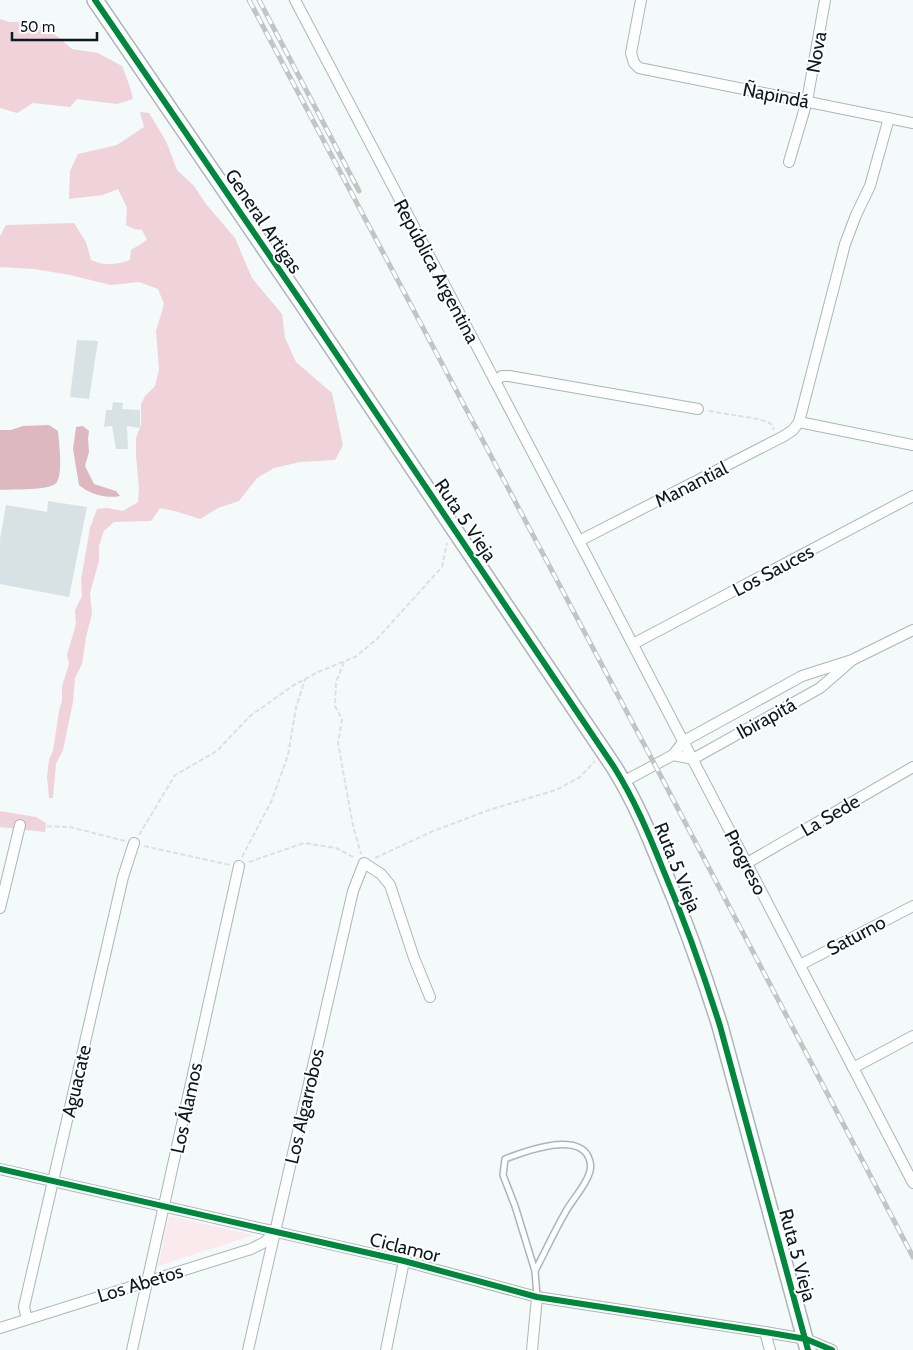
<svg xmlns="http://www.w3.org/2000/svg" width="913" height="1350" font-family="Cabin,sans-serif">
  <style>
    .green { fill: #faeaee }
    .forest { fill: #f0d3da }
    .water { fill: #ddb8c0 }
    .building { fill: #d8e2e4 }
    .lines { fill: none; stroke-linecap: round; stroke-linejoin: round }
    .lane-casing { stroke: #acb6b8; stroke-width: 8 }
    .street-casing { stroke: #acb6b8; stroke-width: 12 }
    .secondary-casing { stroke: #acb6b8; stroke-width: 18 }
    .path { stroke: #dee0e0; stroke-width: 2; stroke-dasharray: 5 2.5; stroke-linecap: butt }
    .lane { stroke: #fdfefe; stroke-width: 5 }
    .street { stroke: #fdfefe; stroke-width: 10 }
    .secondary { stroke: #fdfefe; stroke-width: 15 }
    .rail-casing { stroke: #c3c5c5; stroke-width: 5 }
    .rail { stroke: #fff; stroke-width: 3; stroke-dasharray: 9; stroke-linecap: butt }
    .cycleway-casing { stroke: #fff; stroke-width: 9 }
    .cycleway { stroke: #00873e; stroke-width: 6 }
    .labels { text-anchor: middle; stroke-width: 4; stroke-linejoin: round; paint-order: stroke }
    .street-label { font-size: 19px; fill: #0b1a1e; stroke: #fff }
  </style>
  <rect width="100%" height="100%" fill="#f4f9fa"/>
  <polygon class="green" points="169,1216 254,1235 158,1266"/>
  <g class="forest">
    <polygon points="0,19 9,22 35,22 58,37 72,49 98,53 122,66 130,87 133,99 117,104 77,99 70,107 33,103 17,113 0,108"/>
    <path d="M140,112L149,113L166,141L177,170L194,186L206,204L235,238L252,278L282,314L285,338L296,362L332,393L343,445L335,460L300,462L274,468L257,478L239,501L218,508L200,519L175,511L160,508L151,521L114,522L104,531L99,546V561L90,593L92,614L86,637L82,664L75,678L73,702L63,750L56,764L53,798H49L47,777L49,759L53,751L59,711L62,701V686L69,664L67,655L76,624L75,610L82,596L81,580L90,528L97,509L107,508L123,511L138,502L139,489L136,455V438L141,425V404L145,396L155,386L159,370L156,331L164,304L158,289L139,282L111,285L70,275L34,269L0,267V236L6,225L74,223L86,242L91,260C105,266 115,265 130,260L131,250L147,240L142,230L134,229L126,225L127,208L118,189L103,195L69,199L70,171L78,154L117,145L144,127Z"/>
    <polygon points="0,811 36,817 46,823 45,832 0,827"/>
  </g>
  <g class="water">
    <path d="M49,425L58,431C59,445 63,470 57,482C52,491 11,489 0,490V430H11L23,426Z"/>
    <path d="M83,426L89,431L88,439L89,452L85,466L94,484L116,491L120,496C107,499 89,494 79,485L73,449L76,427Z"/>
  </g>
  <g class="building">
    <polygon points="77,340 98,341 89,399 70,397"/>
    <polygon points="113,402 123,403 122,409 140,410 140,428 127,426 128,449 116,449 112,426 104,427 106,410 112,410"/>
    <polygon points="48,501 87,507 69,597 0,584 0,539 6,505 47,512"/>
  </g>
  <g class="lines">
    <g class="lane-casing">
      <path id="lane" d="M535,1271C545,1252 554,1232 565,1213C571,1201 585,1187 589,1174C592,1167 591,1162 588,1156C575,1132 523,1152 505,1159L503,1175L515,1206L535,1271L537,1296"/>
    </g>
    <g class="street-casing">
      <g id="street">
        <polyline points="295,0 579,541 913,1183"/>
        <polyline points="641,0 631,53 634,63 639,68 913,123"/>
        <polyline points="789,162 807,101 825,0"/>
        <polyline points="495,381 502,376 509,376 698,409"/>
        <polyline points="799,422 913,445"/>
        <polyline points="579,541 784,436 793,430 799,422 845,244 856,215 870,186 889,118"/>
        <polyline points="633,644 913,496"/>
        <polyline points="673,755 693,759 820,688 850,662"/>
        <polyline points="623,782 673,755 684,741 802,676 852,660 913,630"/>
        <polyline points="747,863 913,767"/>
        <polyline points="0,908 20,825"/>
        <polyline points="800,965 913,906"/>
        <polyline points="853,1068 913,1036"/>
        <polyline points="0,1169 404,1261 537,1297 765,1332 806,1339 832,1350"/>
        <polyline points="27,1319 24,1307 123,877 134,843"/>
        <polyline points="0,1328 251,1249 265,1242 275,1232"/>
        <polyline points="765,1332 770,1350"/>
        <polyline points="132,1350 239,866"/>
        <polyline points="248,1350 353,891 364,863 381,874 390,885 414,958 430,997"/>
        <polyline points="386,1350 404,1261"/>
        <polyline points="532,1350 537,1297"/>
      </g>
    </g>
    <g class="secondary-casing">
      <path id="secondary" d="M95,0L302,303L614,767C634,799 648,832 662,867C684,919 703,972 720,1026L808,1350"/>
    </g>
    <g class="path">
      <polyline points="709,411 758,419 770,423 774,430"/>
      <polyline points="344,662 336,682 335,706 342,719 338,743 353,826 361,854"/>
      <polyline points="0,825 9,825"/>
      <polyline points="32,826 70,827 125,841"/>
      <polyline points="139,835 175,775 217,751 250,716 294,685 318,672 355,657 377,639 442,567 447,543"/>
      <polyline points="144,846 230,865"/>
      <polyline points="242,857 272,800 288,755 296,708 305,679"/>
      <polyline points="375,858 431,832 489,810 556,790 580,777 595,761"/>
      <polyline points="249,862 304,843 336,848 355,858"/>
    </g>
    <use href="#lane" class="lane"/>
    <use href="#street" class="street"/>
    <use href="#secondary" class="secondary"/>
    <g class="rail-casing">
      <g id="rail">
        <polyline points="249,0 655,765 913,1257"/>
        <polyline points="259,0 359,191"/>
      </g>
    </g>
    <use href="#rail" class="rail"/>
    <g class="cycleway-casing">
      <g id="cycleway">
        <path d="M95,0L302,303L614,767C634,799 648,832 662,867C684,919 703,972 720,1026L808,1350"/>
        <polyline points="0,1169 404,1261 537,1297 765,1332 806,1339 832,1350"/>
      </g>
    </g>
    <use href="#cycleway" class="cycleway"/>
  </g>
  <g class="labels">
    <g class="street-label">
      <text transform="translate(816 52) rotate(-80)" y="7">Nova</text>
      <text transform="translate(776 95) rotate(11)" y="7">Ñapindá</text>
      <text transform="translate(264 221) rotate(56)" y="7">General Artigas</text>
      <text transform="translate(437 271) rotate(62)" y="7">República Argentina</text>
      <text transform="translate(691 484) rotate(-27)" y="7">Manantial</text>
      <text transform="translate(466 520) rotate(56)" y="7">Ruta 5 Vieja</text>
      <text transform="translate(773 570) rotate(-28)" y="7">Los Sauces</text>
      <text transform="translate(766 718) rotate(-29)" y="7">Ibirapitá</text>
      <text transform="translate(830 815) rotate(-30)" y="7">La Sede</text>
      <text transform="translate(746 862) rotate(63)" y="7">Progreso</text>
      <text transform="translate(678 867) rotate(68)" y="7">Ruta 5 Vieja</text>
      <text transform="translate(856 935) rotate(-28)" y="7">Saturno</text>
      <text transform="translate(76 1081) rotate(-77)" y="7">Aguacate</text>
      <text transform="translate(304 1106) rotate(-77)" y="7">Los Algarrobos</text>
      <text transform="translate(186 1108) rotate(-78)" y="7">Los Álamos</text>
      <text transform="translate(405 1247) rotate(14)" y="7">Ciclamor</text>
      <text transform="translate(798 1255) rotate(75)" y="7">Ruta 5 Vieja</text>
      <text transform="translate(140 1283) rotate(-17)" y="7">Los Abetos</text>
    </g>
  </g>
  <path d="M12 32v8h85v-8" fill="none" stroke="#0b1a1e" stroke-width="2.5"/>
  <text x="20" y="32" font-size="15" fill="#0b1a1e" stroke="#ffffff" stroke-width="4" paint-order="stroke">50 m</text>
</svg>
